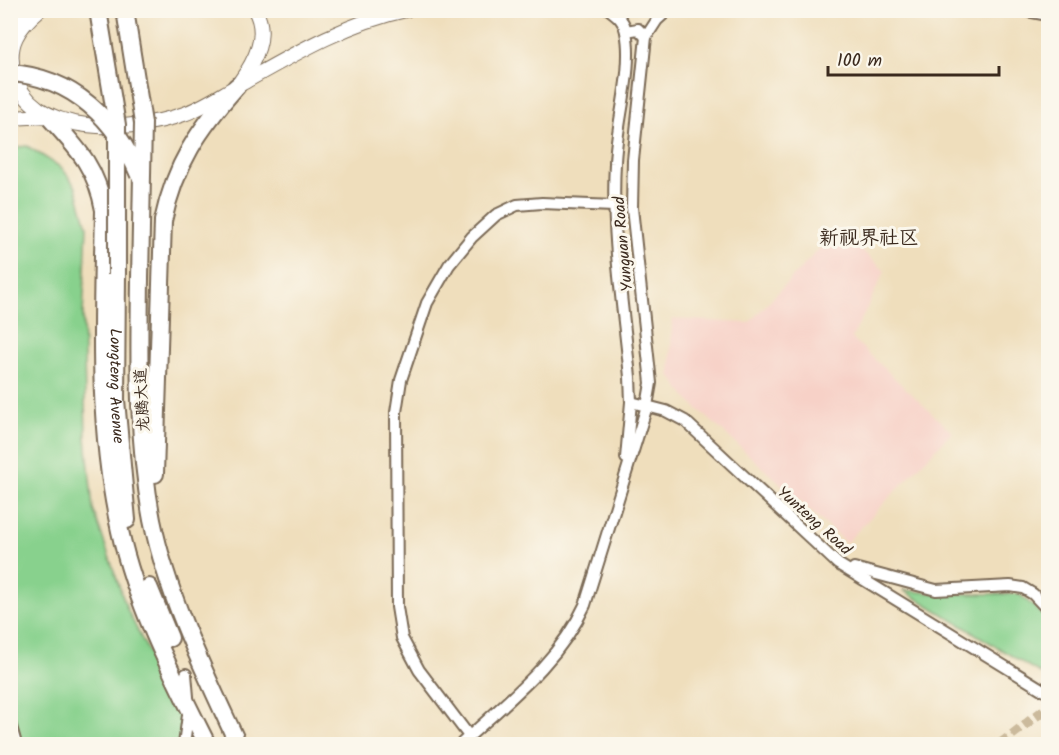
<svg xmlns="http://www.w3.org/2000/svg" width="1059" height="755" font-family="Kalam,'LXGW WenKai TC',sans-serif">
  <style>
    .built { fill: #f7d1c7 }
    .green { fill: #88d18d; stroke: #627e56; stroke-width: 1.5 }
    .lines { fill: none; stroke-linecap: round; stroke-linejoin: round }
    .minor-tunnel { stroke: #cbba9c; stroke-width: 10; stroke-dasharray: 10 5; stroke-linecap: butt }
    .minor-casing { stroke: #7a6955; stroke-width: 14 }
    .major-casing { stroke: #7a6955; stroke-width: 16 }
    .highway-casing { stroke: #7a6955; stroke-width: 20 }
    .minor { stroke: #fff; stroke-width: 10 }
    .major { stroke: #fff; stroke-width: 14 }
    .highway { stroke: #fff; stroke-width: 16 }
    .highway-bridge-casing { stroke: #7a6955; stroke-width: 20; stroke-linecap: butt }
    .highway-bridge { stroke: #fff; stroke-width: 16 }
    .labels { text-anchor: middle; stroke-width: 6; stroke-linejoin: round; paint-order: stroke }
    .street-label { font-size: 16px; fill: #3b2a1e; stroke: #fbf7ec }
    .quarter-label { font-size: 20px; fill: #3b2a1e; stroke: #fbf7ec }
  </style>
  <rect width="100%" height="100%" fill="#fbf7ec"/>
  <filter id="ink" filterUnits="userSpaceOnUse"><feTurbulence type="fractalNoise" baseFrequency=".0167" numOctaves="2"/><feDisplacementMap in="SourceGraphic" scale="12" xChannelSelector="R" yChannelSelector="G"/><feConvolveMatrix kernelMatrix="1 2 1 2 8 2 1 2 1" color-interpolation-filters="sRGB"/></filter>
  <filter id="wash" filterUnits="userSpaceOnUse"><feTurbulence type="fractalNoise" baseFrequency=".008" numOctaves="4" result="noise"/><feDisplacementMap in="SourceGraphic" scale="24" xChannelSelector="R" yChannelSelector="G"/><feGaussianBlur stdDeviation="1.35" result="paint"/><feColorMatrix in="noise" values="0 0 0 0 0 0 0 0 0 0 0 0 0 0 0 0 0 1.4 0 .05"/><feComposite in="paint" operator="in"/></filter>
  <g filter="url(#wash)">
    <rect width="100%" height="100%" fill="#efdebc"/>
    <polygon class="built" points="838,229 885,271 852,338 952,432 846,543 688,400 670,375 672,319 749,323"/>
    <g class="green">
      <polygon points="27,146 62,168 76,187 87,226 83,316 86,438 93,509 127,609 194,744 11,744 10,148"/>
      <polygon points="903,590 941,594 1019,594 1048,619 1048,678"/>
    </g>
  </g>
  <g filter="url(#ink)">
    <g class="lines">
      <polyline class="minor-tunnel" points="1000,744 1048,707"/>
      <g class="minor-casing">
        <g id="minor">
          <path d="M610,10C618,16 625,22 626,32C634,69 616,124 615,163C611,234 623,306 630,377L631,402L626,458"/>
          <polyline points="875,10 1027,11 1048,15"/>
          <polyline points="626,31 638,29 646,37"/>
          <polyline points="631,402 666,411 685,421 838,564 1048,693"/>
          <polyline points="854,568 936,590 1010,586 1023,588 1033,594 1048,610"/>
          <polyline points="10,723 16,744"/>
          <polyline points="469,736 419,670 402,638 397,607 396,412 401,380 427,303 449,265 472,237 496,215 517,205 542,203 614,206"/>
          <polyline points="184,744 189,708 186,674"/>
          <path d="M461,744C506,702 559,662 585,605L647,406L651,383L632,208L633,160L646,37L657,20L668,10"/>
        </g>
      </g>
      <g class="major-casing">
        <g id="major">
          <path d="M39,10C18,28 6,45 14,73C31,139 133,132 184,114C204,107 222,94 241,84C294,54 346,23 406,10"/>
          <path d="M240,82C255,61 269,35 255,10"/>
          <polyline points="10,118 48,116"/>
        </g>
      </g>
      <g class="highway-casing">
        <g id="highway">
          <polyline points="21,25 29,10"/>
          <path d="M48,116C77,148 96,166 104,210C102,317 96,425 120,531C136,605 173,676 207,744"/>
          <path id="s1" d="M117,275L116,400L127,520"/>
          <path d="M140,279C139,360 137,440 152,520C168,598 205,673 238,744"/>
          <path d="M155,474L163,221C175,164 199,129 237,86"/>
          <polyline points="149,587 170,638"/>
        </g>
      </g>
      <use href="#minor" class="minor"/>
      <use href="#major" class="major"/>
      <use href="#highway" class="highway"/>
      <g class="highway-bridge-casing">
        <g id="highway-bridge">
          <polyline points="98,10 117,125 117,275"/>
          <polyline points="125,10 143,123 140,279"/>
          <path d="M10,73C73,77 116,120 139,175"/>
        </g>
      </g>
      <use href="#highway-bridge" class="highway-bridge"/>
    </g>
  </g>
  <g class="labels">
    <g class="street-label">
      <text transform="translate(622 244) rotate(-95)" y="6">Yunguan Road</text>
      <text dy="6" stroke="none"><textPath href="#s1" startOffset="111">Longteng Avenue</textPath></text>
      <text transform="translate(141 400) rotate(-93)" y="6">龙腾大道</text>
      <text transform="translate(815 520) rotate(42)" y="6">Yunteng Road</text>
    </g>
    <g class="quarter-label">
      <text x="869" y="244">新视界社区</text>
    </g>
  </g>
  <rect width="1059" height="755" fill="none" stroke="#fbf7ec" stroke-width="36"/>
  <path d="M828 66v9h171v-9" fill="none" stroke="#3b2a1e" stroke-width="3"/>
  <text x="837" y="66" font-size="18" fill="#3b2a1e" stroke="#fbf7ec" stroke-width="4.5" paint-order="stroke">100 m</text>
</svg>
